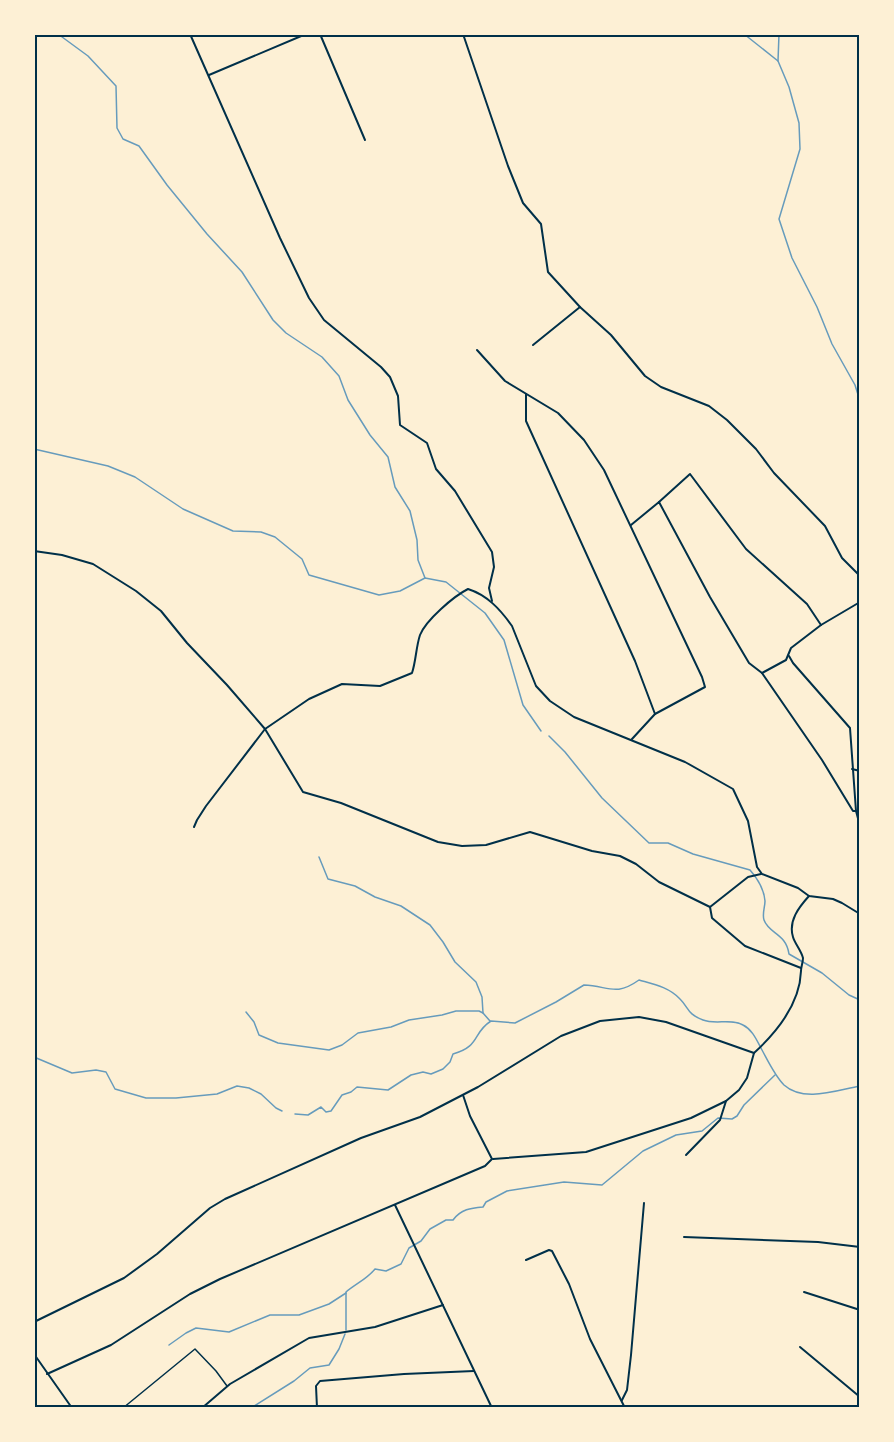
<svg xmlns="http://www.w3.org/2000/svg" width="894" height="1442" font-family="Ubuntu,sans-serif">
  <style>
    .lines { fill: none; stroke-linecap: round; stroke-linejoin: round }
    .stream { stroke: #669bbc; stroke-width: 1.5 }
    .service { stroke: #003049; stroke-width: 1.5 }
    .minor { stroke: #003049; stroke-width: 2 }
    .neatline { fill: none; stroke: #003049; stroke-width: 2 }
  </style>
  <rect width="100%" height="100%" fill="#fdf0d5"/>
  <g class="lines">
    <g class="stream">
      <polyline points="58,34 88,56 116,86 117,128 123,139 139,146 167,185 207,234 242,272 273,320 286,333 322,357 339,376 348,400 370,435 388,457 395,487 410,511 417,540 418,560 425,578"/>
      <polyline points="744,34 778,61 789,87 799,123 800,149 779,219 792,258 817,307 832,344 855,385 860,401"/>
      <polyline points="778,61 779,34"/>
      <polyline points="34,449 108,466 135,477 183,509 233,531 261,532 275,537 302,559 309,575 379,595 400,591 425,578 446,582 485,613 504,640 523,705 541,731"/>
      <path d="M549,736L565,752L602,798L649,843H668L693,854L750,870C757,878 764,889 765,901C765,907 762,914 764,920C769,934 786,933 789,954L822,973L849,995L860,1000"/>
      <polyline points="319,857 328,879 355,886 375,897 401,906 430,925 443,942 455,962 476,982 482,997 483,1013 490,1021"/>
      <polyline points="246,1012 254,1022 259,1035 278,1043 329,1050 342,1045 358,1033 391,1027 409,1020 442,1015 456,1011 479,1011 483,1013"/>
      <polyline points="34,1057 72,1073 96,1070 106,1072 115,1089 146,1098 176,1098 217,1094 237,1086 249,1088 261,1094 276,1108 282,1111"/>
      <path d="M295,1114L308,1115L321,1107L326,1112L331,1111L342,1095L351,1092L357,1087L388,1090L411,1075L423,1072L431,1074L443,1069L450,1062L453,1054C481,1046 472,1033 491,1021L515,1023L556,1002L584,985C609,986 615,997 639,980C653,984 669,987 680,999C689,1008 687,1014 703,1020C716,1025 731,1018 743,1025C753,1030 757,1041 762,1050C768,1061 775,1076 784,1085C804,1103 837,1090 860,1086"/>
      <path d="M346,1330V1292C357,1283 367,1279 375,1269L386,1271L401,1264L409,1248L421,1241L430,1229L446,1220H453C461,1209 471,1208 483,1207L486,1202L507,1191L564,1182L602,1185L643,1151L676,1135L702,1131L718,1118L732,1119L737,1116L744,1105L775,1075"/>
      <polyline points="169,1345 186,1333 196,1328 229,1332 270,1315 299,1315 329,1304 346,1293"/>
      <polyline points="251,1408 294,1381 310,1368 329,1365 339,1349 345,1334"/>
    </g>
    <polyline class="service" points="123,1408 195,1349 216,1371 227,1386"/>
    <g class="minor">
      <polyline points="190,34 280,238 309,298 324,320 381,367 390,377 398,396 400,425 427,443 436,469 455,491 492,552 494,567 489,588 492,601"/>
      <polyline points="320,34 365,140"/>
      <polyline points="463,34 508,166 523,203 541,224 548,272 580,307 611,335 645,376 661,387 709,406 727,420 756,449 774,473 825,526 842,558 860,576"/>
      <polyline points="209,75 306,34"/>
      <polyline points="533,345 580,307"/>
      <polyline points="477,350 505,381 558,413 584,440 604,470 702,677 705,687 655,714"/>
      <polyline points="526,394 526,421 635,661 655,714 632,739"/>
      <polyline points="659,502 690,474 746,549 807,604 821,625"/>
      <polyline points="631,525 659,502 710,597 749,663 762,673 822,760 853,811 856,811"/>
      <polyline points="34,551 62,555 93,564 136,591 161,611 187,643 227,685 265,729 303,792 341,803 438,842 462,846 486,845 530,832 592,851 620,856 636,864 659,882 710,907 748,877 761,874"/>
      <polyline points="789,656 793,663 850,728 856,811 860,826"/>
      <polyline points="762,673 786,660 791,648 821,625 860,602"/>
      <polyline points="852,769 860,771"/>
      <path d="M194,827L197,820L206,806L265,729L309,699L342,684L380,686L412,673C416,661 416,647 420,635C426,620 454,596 468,589C487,595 500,609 512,626L536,686L550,701L574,717L685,762L733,789L748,821L757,867L762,874L798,888L809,896L833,899L842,903L860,914"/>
      <polyline points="710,907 712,918 745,946 801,968"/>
      <polyline points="686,1155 720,1120 726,1101"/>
      <polyline points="493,1159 586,1152 691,1118 726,1101 739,1090 747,1078 754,1053"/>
      <polyline points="395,1205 492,1408"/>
      <polyline points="684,1237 818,1242 860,1247"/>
      <polyline points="526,1260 549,1250 552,1251 569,1284 590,1339 625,1408"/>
      <polyline points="804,1292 860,1310"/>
      <path d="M34,1322L124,1278L157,1254L210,1208L225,1199L361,1138L420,1117L478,1087L561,1036L600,1021L639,1017L666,1022L754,1053C778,1031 800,1004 801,971C801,967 803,962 803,958C801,950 795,944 793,937C788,921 799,907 809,896"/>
      <polyline points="800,1347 860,1397"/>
      <polyline points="34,1354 72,1408"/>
      <polyline points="47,1374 111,1345 190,1294 220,1279 485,1166 492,1159 470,1116 463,1095"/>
      <polyline points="622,1400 627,1390 631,1355 644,1203"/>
      <polyline points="202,1408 230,1384 309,1338 375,1327 443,1305"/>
      <polyline points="317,1408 316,1386 320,1381 404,1374 474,1371"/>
      <polyline points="857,1408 860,1405"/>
    </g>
  </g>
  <rect width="894" height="1442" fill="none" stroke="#fdf0d5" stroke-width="72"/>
  <rect x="36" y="36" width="822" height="1370" class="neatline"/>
</svg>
